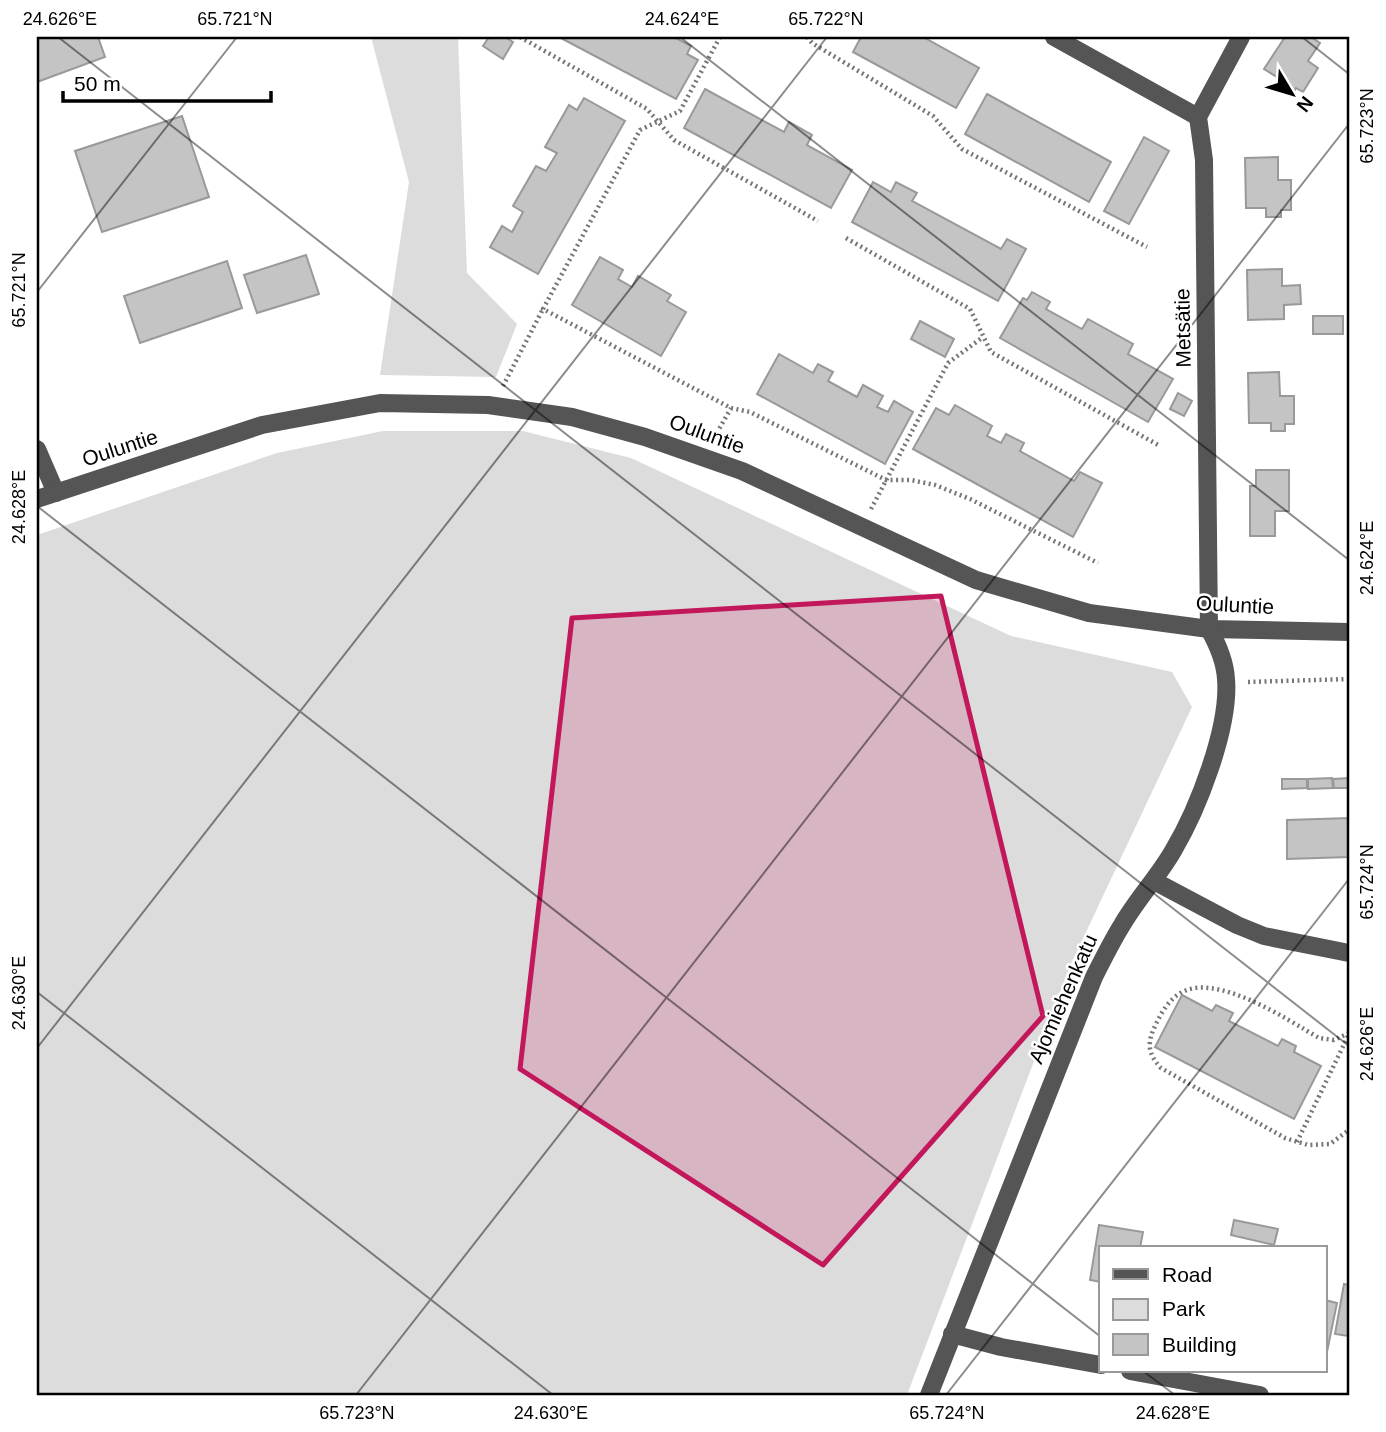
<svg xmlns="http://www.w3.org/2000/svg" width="1386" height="1432" font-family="Helvetica,sans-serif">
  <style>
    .green { fill: #dcdcdc }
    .building { fill: #c4c4c4; stroke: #999; stroke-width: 2 }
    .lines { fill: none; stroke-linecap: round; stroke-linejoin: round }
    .path { stroke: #777; stroke-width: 4.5; stroke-dasharray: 2 3.5; stroke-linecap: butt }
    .minor { stroke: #555; stroke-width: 18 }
    .marked { fill: #c2185b; fill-opacity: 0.2; stroke: #c2185b; stroke-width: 5; stroke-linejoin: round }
    .ticks { fill: none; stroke: #000; stroke-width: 2; stroke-opacity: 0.45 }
    .labels { text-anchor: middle; stroke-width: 5; stroke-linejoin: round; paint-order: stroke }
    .street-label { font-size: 21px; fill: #000; stroke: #fff }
    .neatline { fill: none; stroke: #000; stroke-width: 2.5 }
    .ticks-label { font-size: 18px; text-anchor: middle; fill: #000 }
  </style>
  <rect width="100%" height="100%" fill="#fff"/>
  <g class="green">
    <polygon points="371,37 458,37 467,273 517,324 496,377 380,375 409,182"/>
    <polygon points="383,431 523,431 631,458 1011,636 1172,672 1192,707 1071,964 907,1395 37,1395 37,535 277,453"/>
  </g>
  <g class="building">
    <polygon points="37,37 98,37 105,57 37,82"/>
    <polygon points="489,37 505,37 513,42 503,59 483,46"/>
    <polygon points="559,37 674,37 691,46 687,54 698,60 676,99"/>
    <polygon points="861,37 923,37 979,68 956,108 853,52"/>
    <polygon points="1285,37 1311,37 1320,43 1308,61 1318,68 1303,92 1296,88 1292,95 1279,86 1283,81 1264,69"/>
    <polygon points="705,89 784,132 789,122 812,135 807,145 852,170 831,208 684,128"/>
    <polygon points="987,94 1111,162 1089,202 965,134"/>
    <polygon points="584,98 625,121 538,274 490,247 502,226 512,232 523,212 513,206 536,166 546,171 557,153 545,147 569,105 577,110"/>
    <polygon points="182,116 209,197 102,232 75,151"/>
    <polygon points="1144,137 1169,151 1129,224 1104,211"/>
    <polygon points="1278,157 1278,180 1291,180 1291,210 1281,210 1281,217 1266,217 1266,208 1246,208 1245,158"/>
    <polygon points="873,182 891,192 896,182 917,193 912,201 1001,249 1007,239 1026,249 998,301 852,222"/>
    <polygon points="306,255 319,294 257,313 244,275"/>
    <polygon points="600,257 623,270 618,279 632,287 638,276 671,295 667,301 686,312 661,356 572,305"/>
    <polygon points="227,261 242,308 140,343 124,296"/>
    <polygon points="1282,269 1282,286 1300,285 1301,304 1284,305 1284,319 1248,320 1247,270"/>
    <polygon points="1032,292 1050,302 1046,309 1082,329 1088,319 1133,344 1128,354 1173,379 1148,422 1000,338 1023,298 1027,300"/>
    <rect x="1313" y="316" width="30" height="18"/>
    <polygon points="920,321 954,339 945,357 911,339"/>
    <polygon points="779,354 813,373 818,364 833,372 828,381 857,397 863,385 883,396 877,407 888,412 894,401 913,412 885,464 757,394"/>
    <polygon points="1279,372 1280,396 1294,396 1294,424 1285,424 1285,431 1271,431 1271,423 1249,423 1248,373"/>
    <polygon points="1178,393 1192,401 1184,416 1170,409"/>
    <polygon points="955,405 992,426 987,436 1001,443 1006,434 1024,443 1020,451 1074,481 1080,472 1102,483 1073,537 913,449 936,408 949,415"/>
    <polygon points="1256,470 1289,470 1289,511 1275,511 1275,536 1250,536 1250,486 1256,486"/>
    <polygon points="1332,778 1333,788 1308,789 1308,779"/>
    <polygon points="1349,778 1349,788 1334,788 1333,779"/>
    <polygon points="1282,779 1307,779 1307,788 1282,789"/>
    <polygon points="1349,818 1349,857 1287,859 1287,820"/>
    <polygon points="1182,995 1212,1011 1216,1005 1233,1013 1229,1021 1278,1046 1282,1039 1296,1046 1294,1052 1321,1066 1294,1119 1155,1047"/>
    <polygon points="1234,1220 1278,1229 1274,1245 1231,1235"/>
    <polygon points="1099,1225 1143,1232 1140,1248 1101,1248 1101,1282 1090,1280"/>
    <polygon points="1344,1284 1349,1285 1349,1336 1335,1334"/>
    <polygon points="1325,1300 1337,1303 1327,1352 1325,1352"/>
  </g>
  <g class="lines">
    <g class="path">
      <polyline points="520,37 647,109 674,140 818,221"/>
      <polyline points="720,37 680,111 640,130 543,309 731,408 750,412 886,480 911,480 935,485 970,499 1098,563"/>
      <polyline points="807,37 812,43 933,116 962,149 1147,247"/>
      <polyline points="846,238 970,309 991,352 1160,446"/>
      <polyline points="503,386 543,309"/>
      <polyline points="714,438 731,408"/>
      <polyline points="871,509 948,363 983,337"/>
      <polyline points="1248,682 1349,679"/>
      <path d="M1349,1033L1334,1040L1319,1038C1288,1020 1214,970 1179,994C1169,1000 1161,1013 1156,1024C1147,1042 1147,1053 1161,1068L1285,1138L1308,1145L1330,1144L1349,1130"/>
      <polyline points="1297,1142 1349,1034"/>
    </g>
    <g class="minor">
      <polyline points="1054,37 1198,117"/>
      <polyline points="37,449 56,493"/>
      <polyline points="37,499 262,425 380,403 488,405 572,417 645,437 742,471 976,580 1089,613 1209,629 1349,632"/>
      <polyline points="1154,881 1237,925 1264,936 1349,953"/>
      <polyline points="952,1334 1001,1347 1101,1365"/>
      <polyline points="1130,1371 1260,1395"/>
      <path d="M929,1395L1094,977C1103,959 1112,941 1122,925C1137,899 1158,877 1173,851C1198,809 1230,727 1226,679C1225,661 1218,645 1209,629L1204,160L1198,117L1241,37"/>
    </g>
  </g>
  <path class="marked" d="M941,596L1043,1016L823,1265L520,1069L572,618Z"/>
  <path class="ticks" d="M58,37L1349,1046M680,37L1349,560M1302,37L1349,74M37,292L237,37M37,506L1101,1337M37,992L553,1395M37,1048L827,37M1143,1371L1175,1395M356,1395L1349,124M946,1395L1349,879"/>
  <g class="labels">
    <g class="street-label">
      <text transform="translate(1183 328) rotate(-91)" y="7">Metsätie</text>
      <text transform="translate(707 434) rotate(20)" y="7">Ouluntie</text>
      <text transform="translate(120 448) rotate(-18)" y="7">Ouluntie</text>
      <text transform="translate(1235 605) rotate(3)" y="7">Ouluntie</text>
      <text transform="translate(1063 999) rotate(-66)" y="7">Ajomiehenkatu</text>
    </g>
  </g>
  <rect width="1386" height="1432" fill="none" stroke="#ffffff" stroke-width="77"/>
  <rect x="1099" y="1246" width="228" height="126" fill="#ffffff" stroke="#999999" stroke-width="2"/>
  <rect x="1113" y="1269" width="35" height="10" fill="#555555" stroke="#999999" stroke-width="2"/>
  <text x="1162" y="1282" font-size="21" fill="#000000">Road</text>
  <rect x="1113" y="1299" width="35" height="21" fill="#dcdcdc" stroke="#999999" stroke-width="2"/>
  <text x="1162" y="1316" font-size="21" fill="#000000">Park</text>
  <rect x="1113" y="1334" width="35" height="21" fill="#c4c4c4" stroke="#999999" stroke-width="2"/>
  <text x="1162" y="1352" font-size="21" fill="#000000">Building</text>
  <g transform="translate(1292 94) rotate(128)" stroke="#ffffff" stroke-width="5" paint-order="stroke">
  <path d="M0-5L12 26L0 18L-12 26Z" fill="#000000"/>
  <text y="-10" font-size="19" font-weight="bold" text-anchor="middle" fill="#000000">N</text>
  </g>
  <path d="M63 91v10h208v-10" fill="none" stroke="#000000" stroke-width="3.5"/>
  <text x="74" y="91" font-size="21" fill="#000000" stroke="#ffffff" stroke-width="5" paint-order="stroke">50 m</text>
  <rect x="38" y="38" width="1310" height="1356" class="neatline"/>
  <g class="ticks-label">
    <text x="60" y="25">24.626°E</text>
    <text x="235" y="25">65.721°N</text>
    <text x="682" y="25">24.624°E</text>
    <text x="826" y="25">65.722°N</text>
    <text transform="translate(1367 126) rotate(-90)" y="6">65.723°N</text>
    <text transform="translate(19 290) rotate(-90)" y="6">65.721°N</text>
    <text transform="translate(19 507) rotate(-90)" y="6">24.628°E</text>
    <text transform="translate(1367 558) rotate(-90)" y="6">24.624°E</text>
    <text transform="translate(1367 882) rotate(-90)" y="6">65.724°N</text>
    <text transform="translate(19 993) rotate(-90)" y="6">24.630°E</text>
    <text transform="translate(1367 1044) rotate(-90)" y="6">24.626°E</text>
    <text x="357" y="1419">65.723°N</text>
    <text x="551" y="1419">24.630°E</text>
    <text x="947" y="1419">65.724°N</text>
    <text x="1173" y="1419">24.628°E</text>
  </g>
</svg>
